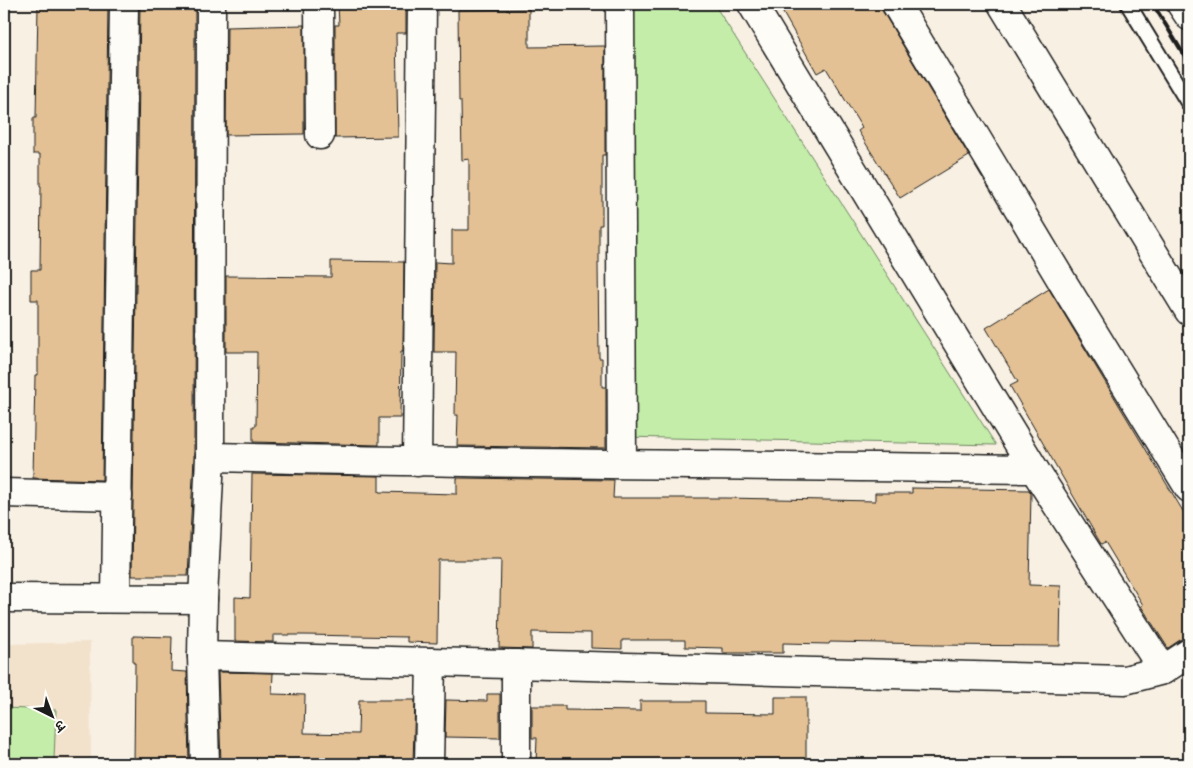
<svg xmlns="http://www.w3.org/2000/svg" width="1193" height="768" font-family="Kalam,'Playpen Sans Deva',sans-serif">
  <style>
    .built { fill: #f2e2cc }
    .green { fill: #c3eda9; stroke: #708462 }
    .building { fill: #e3c195; stroke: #1c1c1c }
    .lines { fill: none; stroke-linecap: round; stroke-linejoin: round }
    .lane-casing { stroke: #1c1c1c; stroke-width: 18 }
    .street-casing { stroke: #1c1c1c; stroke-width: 31 }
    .primary-casing { stroke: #1c1c1c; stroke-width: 31 }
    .lane { stroke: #fdfcf7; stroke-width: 14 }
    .street { stroke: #fdfcf7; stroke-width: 28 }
    .primary { stroke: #fdfcf7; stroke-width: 28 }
    .rail { stroke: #1c1c1c; stroke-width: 4 }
  </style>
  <rect width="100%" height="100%" fill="#f8f0e3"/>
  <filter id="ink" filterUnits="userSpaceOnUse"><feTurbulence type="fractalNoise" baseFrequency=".02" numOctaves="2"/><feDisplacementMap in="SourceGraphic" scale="10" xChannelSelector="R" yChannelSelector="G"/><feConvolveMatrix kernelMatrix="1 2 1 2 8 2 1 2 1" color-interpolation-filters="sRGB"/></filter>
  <g filter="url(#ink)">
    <polygon class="built" points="90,642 91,764 4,764 4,644"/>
    <g class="green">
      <polygon points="624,4 714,4 996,445 622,437"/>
      <polygon points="4,708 56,710 54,760 4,758"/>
    </g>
    <g class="building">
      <polygon points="38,4 108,4 102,480 33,478 35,375 38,375 38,300 31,300 31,270 40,270 41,186 40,186 40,154 33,154 33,118 36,118"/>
      <polygon points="140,4 195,4 194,457 188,576 132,576"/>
      <polygon points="338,4 406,4 406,33 396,33 398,137 335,138 335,25 339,25"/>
      <polygon points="778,4 880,4 883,12 969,156 900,198 858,131 862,128 826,68 817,73"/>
      <polygon points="529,9 529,47 605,46 605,155 602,155 602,225 599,225 599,263 598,263 599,358 602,358 602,387 606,387 606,448 457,446 458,415 455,415 456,352 434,352 435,262 452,263 452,230 469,230 469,159 462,160 461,101 459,101 458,10"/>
      <polygon points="304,25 304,134 226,135 227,27"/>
      <polygon points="331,261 404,262 403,351 401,351 400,418 379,418 379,445 253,442 253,426 256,426 257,352 226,352 226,276 331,277"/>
      <polygon points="1049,289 1189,521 1189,638 1180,640 1168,648 1141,606 1143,605 1105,542 1101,544 1010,386 1018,382 986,328"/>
      <polygon points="252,474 379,476 379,492 457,494 457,478 614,480 613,498 726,498 875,501 875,493 912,493 912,488 1029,490 1031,493 1029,585 1061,586 1060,646 934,645 934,644 830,642 829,644 783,643 783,653 723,653 723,648 685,647 685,640 622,640 622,649 591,648 591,633 532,632 532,649 499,648 501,560 438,560 437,643 407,642 407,637 305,635 273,635 273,642 235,641 235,597 250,598"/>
      <polygon points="133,636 172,637 171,671 187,672 189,764 134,764 135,663 133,663"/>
      <polygon points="218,672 273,673 272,694 305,695 304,733 358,734 359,700 415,700 413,762 301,760 301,764 221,764"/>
      <polygon points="487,694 500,694 500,738 445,737 446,700 487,701"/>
      <polygon points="775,697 806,697 806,764 536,764 537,738 532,738 532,706 565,706 565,710 640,711 640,701 705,701 705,713 775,714"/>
    </g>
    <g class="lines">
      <g class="lane-casing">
        <polyline id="lane" points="1128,4 1189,104"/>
      </g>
      <g class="street-casing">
        <g id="street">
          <polyline points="319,4 320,135"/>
          <polyline points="620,4 622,463"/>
          <polyline points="752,4 1034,469 1163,670"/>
          <polyline points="896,4 1065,286 1189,488"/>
          <polyline points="1002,4 1189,311"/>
          <path d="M210,457C485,464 759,465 1034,469"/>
          <polyline points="417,462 422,4"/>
          <polyline points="4,493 118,496"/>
          <polyline points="4,598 203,599"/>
          <polyline points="116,598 124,4"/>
          <polyline points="202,656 1125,680 1163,670 1189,653"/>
          <polyline points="205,764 202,656 203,599 210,457 211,4"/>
          <polyline points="429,764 431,662"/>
          <polyline points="516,764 516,664"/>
        </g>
      </g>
      <g class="primary-casing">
        <polyline id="primary" points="1181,4 1189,16"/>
      </g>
      <use href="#lane" class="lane"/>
      <use href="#street" class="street"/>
      <use href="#primary" class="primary"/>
      <g class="rail">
        <polyline points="1153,4 1189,63"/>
        <polyline points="1181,4 1189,17"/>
      </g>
    </g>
  </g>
  <rect width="1193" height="768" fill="none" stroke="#fdfcf7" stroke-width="20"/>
  <rect x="10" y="10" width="1173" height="748" fill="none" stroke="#1c1c1c" stroke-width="2" filter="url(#ink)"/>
  <g transform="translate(52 716) rotate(138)" stroke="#fdfcf7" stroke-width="4" paint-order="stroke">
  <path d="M0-4L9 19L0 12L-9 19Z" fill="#1c1c1c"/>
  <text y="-8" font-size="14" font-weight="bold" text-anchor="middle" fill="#1c1c1c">उ</text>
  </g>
</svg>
